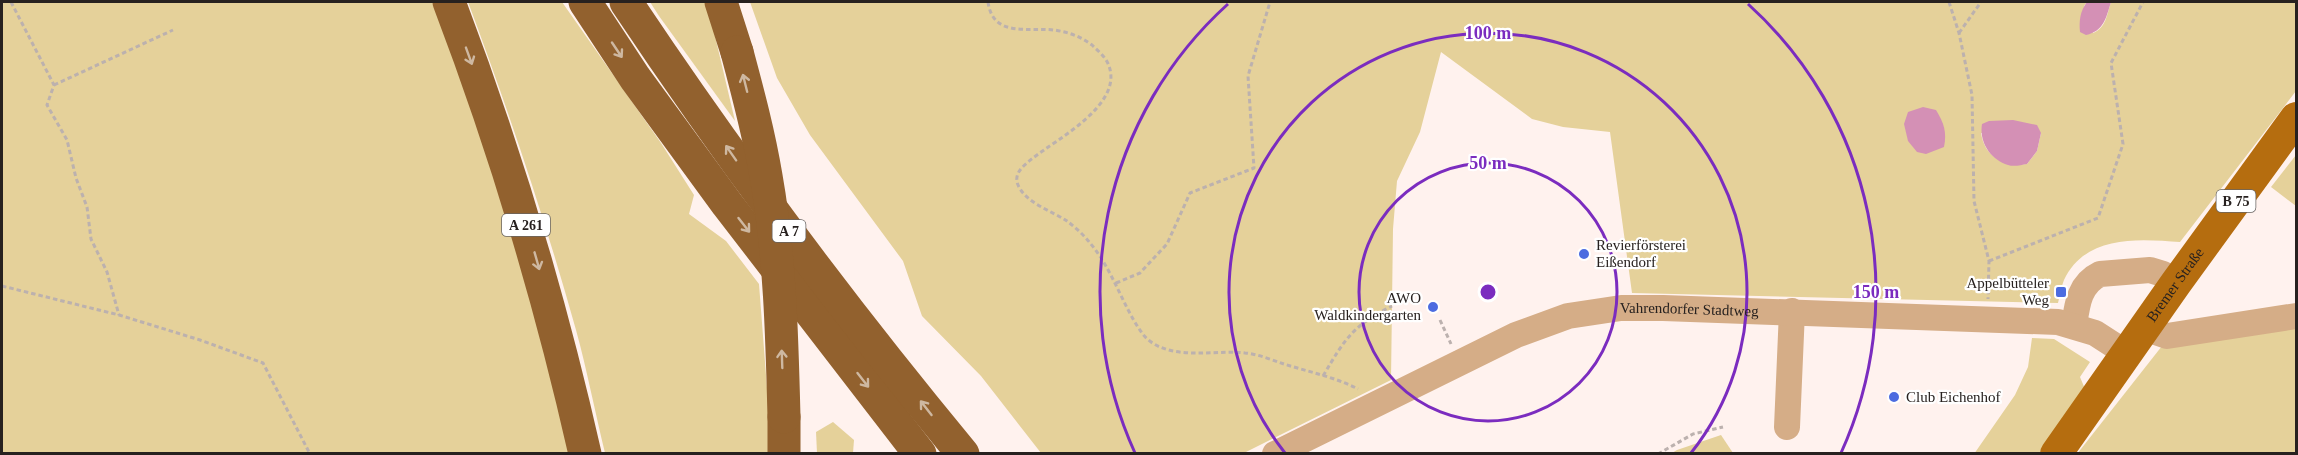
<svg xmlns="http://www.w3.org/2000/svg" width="2298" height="455" font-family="'Times New Roman',serif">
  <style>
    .green { fill: #e5d19a; fill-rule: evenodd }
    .water { fill: #d490b5 }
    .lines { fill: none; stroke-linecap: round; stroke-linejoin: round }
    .path { stroke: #bcb1ae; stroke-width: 3; stroke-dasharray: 4.5 3; stroke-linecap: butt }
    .minor { stroke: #d5ad87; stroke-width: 26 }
    .major { stroke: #b56d0f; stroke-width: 32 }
    .highway { stroke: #92612e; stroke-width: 33 }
    .highway-bridge { stroke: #92612e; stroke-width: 33 }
    .oneway { stroke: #ceb8a1 }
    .ring { fill: none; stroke: #7b2cbf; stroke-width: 3 }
    .poi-dot { fill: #4c6ce0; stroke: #fff; stroke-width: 2 }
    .labels { text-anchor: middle; stroke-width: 4.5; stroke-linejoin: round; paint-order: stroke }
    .shield { fill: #fff; stroke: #686462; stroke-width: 1.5 }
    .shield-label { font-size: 14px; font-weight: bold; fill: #27211f }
    .poi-label { font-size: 15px; fill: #27211f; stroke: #fff; text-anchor: start }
    .street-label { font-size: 15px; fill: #27211f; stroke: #fff }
    .centre { fill: #7b2cbf; stroke: #fff; stroke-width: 3 }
    .ring-label { font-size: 18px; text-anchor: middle; font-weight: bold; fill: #7b2cbf; stroke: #fff; stroke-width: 4.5; stroke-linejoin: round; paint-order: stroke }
  </style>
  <rect width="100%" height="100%" fill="#fff2ee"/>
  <g class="green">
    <polygon points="2,2 438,2 499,186 576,453 2,453"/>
    <path d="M468,2H562L661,143L694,195L689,214L726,241L759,284L772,453H605C595,412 587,370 576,330C545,219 508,109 468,2Z"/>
    <polygon points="650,2 707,2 735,121 659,16"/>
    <path d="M750,2H2087L2084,6L2093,33C2106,28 2107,14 2111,2H2296V91L2180,242C2139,239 2086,234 2064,280C2061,287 2060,295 2058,303L1632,293L1610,132L1563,127L1532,119L1441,52L1420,132L1397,181L1393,229L1391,380L1244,453H1041L981,376L922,316L903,261L810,135L777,78ZM1981,133H2041L2037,151L2027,164C2004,166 1985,158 1981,133Z"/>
    <polygon points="2296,155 2296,206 2271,187"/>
    <polygon points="2296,316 2296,453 2077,454 2173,332"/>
    <polygon points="2032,338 2054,339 2090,362 2080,377 2085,389 2040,453 1974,454 2015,395 2028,367"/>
    <polygon points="833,422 854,440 853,453 817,453 816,432"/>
    <polygon points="1721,435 1733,453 1672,453 1677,450"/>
  </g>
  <g class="water">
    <path d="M2087,2H2111C2106,18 2104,31 2086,35L2080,32C2079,21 2080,11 2087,2Z"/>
    <path d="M1923,107L1936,110C1944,123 1947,132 1944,147L1926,154L1917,152L1908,141L1904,124L1908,112Z"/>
    <path d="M2013,120L2037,125L2041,133L2037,151L2027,164C2021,165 2014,167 2008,165C1990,159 1979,142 1982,124L1989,121Z"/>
  </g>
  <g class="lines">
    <g class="path">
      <polyline points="11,2 54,85 47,105 67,140 76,178 87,207 91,239 107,272 119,315"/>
      <path d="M988,2C993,38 1028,27 1054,30C1068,32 1080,36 1092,45C1098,51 1106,57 1109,66C1123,105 1057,139 1033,158C1023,166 1012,174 1019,187C1028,204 1052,211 1067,221C1075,227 1084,235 1090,243C1113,270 1122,305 1142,333C1146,339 1153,344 1160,347C1186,358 1217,350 1245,353C1258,354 1272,360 1284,364C1309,372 1335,377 1358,389"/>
      <polyline points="1949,2 1959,33 1972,95 1974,201 1989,261 1988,299"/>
      <polyline points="1959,33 1981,2"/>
      <polyline points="54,85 173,30"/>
      <polyline points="1989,261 2098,218 2123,144 2111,63 2143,2"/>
      <polyline points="1116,283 1140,273 1167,244 1190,193 1254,168 1248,76 1270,2"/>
      <polyline points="2,286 119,315 200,340 263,363 310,454"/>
      <polyline points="1440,320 1451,344"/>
      <path d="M1323,376C1345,339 1352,326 1392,306"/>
      <polyline points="1658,454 1693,434 1723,427"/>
    </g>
    <g class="minor">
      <path d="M2074,326C2077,305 2079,284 2100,274L2150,270L2163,274L2176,283"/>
      <polyline points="2144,328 2167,336 2296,316"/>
      <polyline points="1787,427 1792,311"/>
      <path id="s1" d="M1275,454L1516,335L1568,316L1621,308H1663L2058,322L2095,333L2126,353"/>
    </g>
    <path class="major" id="s2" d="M2056,454L2176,283L2296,118"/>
    <g class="highway">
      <path d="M449,2C505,149 550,299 585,454"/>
      <polyline points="585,2 635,78 727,204 920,454"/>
      <path d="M626,2C730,158 843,309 963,454"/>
      <polyline points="721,2 737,52"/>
      <polyline points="784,417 784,454"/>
    </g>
    <path class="highway-bridge" d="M737,52C748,93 759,134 766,176C780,255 782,337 784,417"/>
  </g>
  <defs><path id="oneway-shaft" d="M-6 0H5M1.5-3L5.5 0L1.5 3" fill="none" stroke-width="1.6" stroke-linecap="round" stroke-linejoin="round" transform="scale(1.5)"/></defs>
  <g class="oneway">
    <use href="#oneway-shaft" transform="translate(617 50) rotate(56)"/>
    <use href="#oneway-shaft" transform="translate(469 56) rotate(70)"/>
    <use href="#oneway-shaft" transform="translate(745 83) rotate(-104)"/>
    <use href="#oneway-shaft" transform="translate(731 153) rotate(-125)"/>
    <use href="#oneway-shaft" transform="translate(744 225) rotate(52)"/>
    <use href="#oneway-shaft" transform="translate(537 261) rotate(74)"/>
    <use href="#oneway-shaft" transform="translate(782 359) rotate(-92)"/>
    <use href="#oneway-shaft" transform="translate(863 380) rotate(52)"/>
    <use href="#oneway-shaft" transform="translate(926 408) rotate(-128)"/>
  </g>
  <g class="ring">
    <circle cx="1488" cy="292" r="129"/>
    <path d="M1285 453A259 259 0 1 1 1691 453"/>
    <path d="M1135 453A388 388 0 0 1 1228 4M1748 4A388 388 0 0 1 1841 453"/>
  </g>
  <g class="poi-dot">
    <circle cx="1584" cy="254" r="6"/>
    <rect x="2055" y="286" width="12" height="12" rx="3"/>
    <circle cx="1433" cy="307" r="6"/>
    <circle cx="1894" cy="397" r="6"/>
  </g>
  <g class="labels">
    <g class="shield">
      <rect x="2216.5" y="190" width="39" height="22" rx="4.5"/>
      <rect x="502" y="214" width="48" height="22" rx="4.5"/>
      <rect x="772.5" y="220" width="33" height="22" rx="4.5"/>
    </g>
    <g class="shield-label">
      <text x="2236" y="206">B 75</text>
      <text x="526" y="230">A 261</text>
      <text x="789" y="236">A 7</text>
    </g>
    <g class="poi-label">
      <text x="1596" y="250">Revierförsterei<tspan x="1596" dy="17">Eißendorf</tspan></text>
      <text x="2049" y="288" text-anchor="end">Appelbütteler<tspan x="2049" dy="17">Weg</tspan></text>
      <text x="1421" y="303" text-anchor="end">AWO<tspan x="1421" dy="17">Waldkindergarten</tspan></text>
      <text x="1906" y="402">Club Eichenhof</text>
    </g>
    <g class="street-label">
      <text dy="5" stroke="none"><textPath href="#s2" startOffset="207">Bremer Straße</textPath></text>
      <text dy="5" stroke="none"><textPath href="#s1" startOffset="446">Vahrendorfer Stadtweg</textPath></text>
    </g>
  </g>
  <circle cx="1488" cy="292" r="9" class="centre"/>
  <g class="ring-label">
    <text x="1488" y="39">100 m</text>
    <text x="1488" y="169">50 m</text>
    <text x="1876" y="298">150 m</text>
  </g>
  <rect width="2298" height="455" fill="none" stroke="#27211f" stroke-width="6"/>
</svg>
